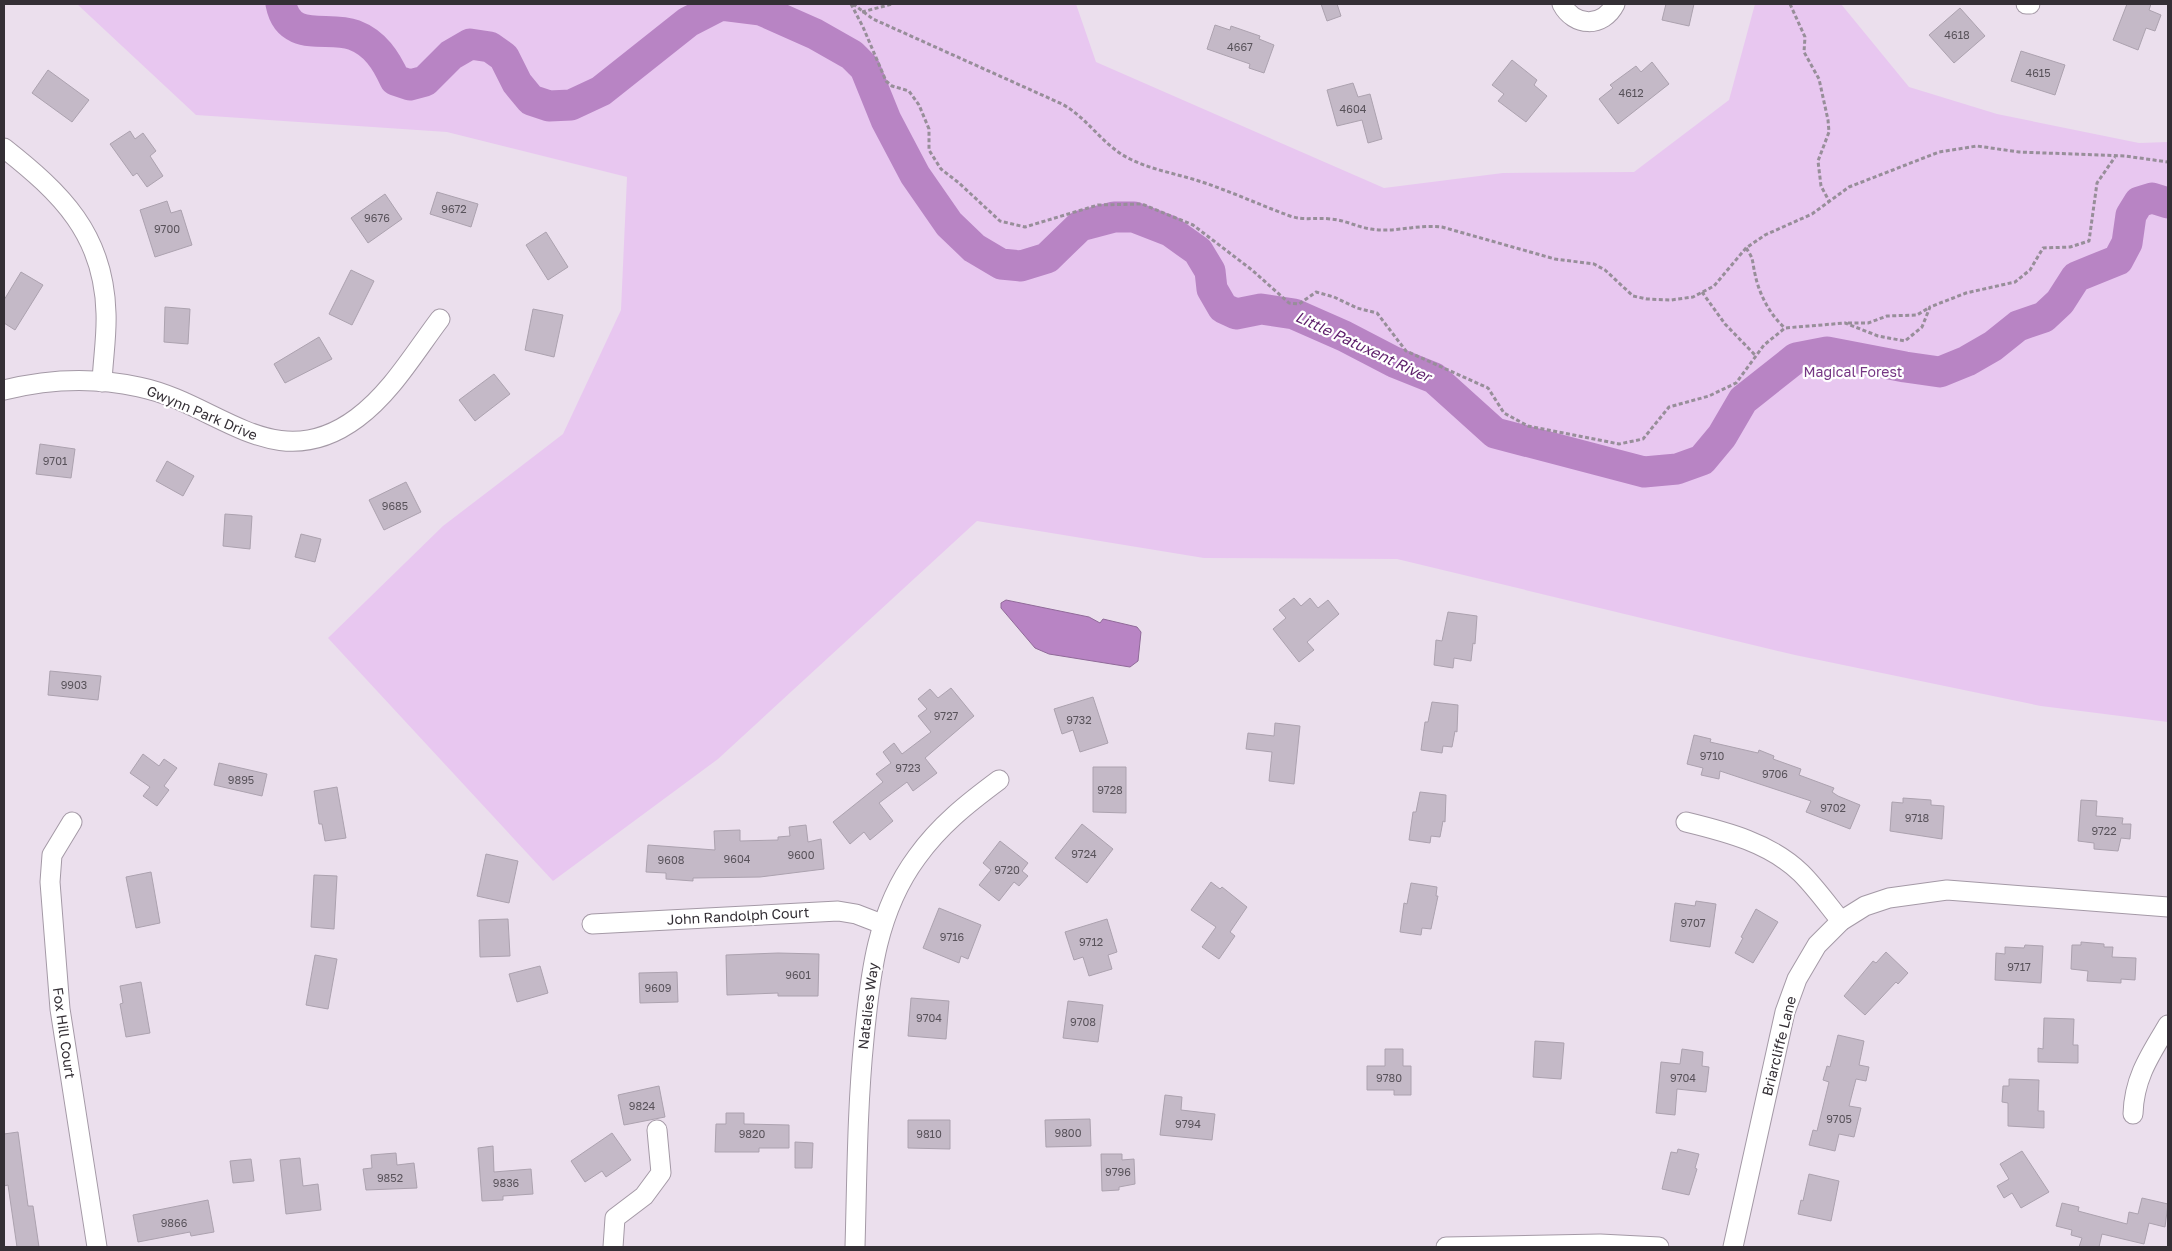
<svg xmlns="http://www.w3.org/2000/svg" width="2172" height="1251" font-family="'Golos Text',sans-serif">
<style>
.green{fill:#e8c7f0}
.water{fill:#b884c4;stroke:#906a99}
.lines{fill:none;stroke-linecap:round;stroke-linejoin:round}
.river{stroke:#b884c4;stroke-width:31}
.building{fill:#c4b9c7;stroke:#aca2af}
.minor-casing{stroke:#a499a6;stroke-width:21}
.path{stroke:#978e99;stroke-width:3;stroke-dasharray:4 2.5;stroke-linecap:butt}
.minor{stroke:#fff;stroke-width:19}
.labels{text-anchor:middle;stroke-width:4.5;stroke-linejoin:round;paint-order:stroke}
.number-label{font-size:11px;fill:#58525a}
.park-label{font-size:14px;fill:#753683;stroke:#fff}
.street-label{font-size:14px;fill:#342f35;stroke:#fff}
.water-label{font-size:15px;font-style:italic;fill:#5c1d6a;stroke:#fff}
</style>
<rect width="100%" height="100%" fill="#ebdfed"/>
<!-- green -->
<path class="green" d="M77 4H1076L1096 62 1384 188 1503 173 1634 172 1729 100 1755 4H1841L1909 87 1997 114 2139 143 2168 142V722L2041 706 1795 655 1397 559 1204 558 977 521 718 759 553 881 328 638 443 526 563 434 621 310 627 177 447 132 196 115Z"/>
<!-- water -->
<path class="water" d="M1006 600 1089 617 1100 623 1103 619 1137 627 1141 632 1138 661 1130 667 1049 654 1035 648 1001 608V603Z"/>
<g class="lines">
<!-- river -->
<path class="river" d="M281 4C289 44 328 25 354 35 375 43 386 60 395 80L410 85 425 81 451 55 470 44 490 47 504 57 517 83 531 100 549 106 571 105 601 91 688 22 721 5 761 10 815 34 852 55 865 68 886 120 915 175 949 224 974 248 1001 264 1021 266 1047 258 1080 226 1114 217H1134L1170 231 1198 251 1210 271 1212 289 1223 308 1236 314 1261 309 1294 314 1344 336 1394 362 1434 378 1495 433 1644 472 1677 469 1702 460 1722 436 1743 400 1796 358 1827 352 1905 367 1940 372 1967 361 1993 346 2018 326 2044 317 2060 302 2076 277 2118 260 2127 243 2131 215 2139 202 2152 198 2168 203"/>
</g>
<!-- building -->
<g class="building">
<path d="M1321 4H1337L1341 16 1327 21Z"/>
<path d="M1666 4H1694L1689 26 1662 20Z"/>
<path d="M2127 4H2151L2149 10 2161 15 2155 31 2146 28 2138 50 2113 40Z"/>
<path d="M1960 8 1985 36 1954 63 1929 35Z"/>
<path d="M1215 25 1230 30 1231 26 1260 36 1259 39 1274 45 1264 73 1249 68 1250 64 1207 49Z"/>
<path d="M2021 51 2065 65 2055 95 2011 81Z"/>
<path d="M1512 60 1537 80 1534 85 1547 96 1526 122 1498 101 1504 94 1492 85Z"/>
<path d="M1652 62 1669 84 1618 124 1599 99 1613 88 1610 85 1636 66 1641 72Z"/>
<path d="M48 70 89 100 72 122 32 93Z"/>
<path d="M1353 83 1358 97 1370 94 1382 139 1368 143 1362 120 1337 126 1327 90Z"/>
<path d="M130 131 135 139 143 133 156 151 150 156 163 176 147 187 137 173 133 176 110 144Z"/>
<path d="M437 192 478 204 471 227 430 214Z"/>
<path d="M385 194 402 219 368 243 351 218Z"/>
<path d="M167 201 171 213 181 210 192 245 155 257 140 210Z"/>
<path d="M546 232 568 267 548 280 526 245Z"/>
<path d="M351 270 374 281 352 325 329 314Z"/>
<path d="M21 272 43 285 15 330 4 323V300Z"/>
<path d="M165 307 190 309 188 344 164 342Z"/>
<path d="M533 309 563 315 554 357 525 350Z"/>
<path d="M319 337 332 359 285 383 274 364Z"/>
<path d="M494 374 510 394 475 421 459 400Z"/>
<path d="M40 444 75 449 71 478 36 474Z"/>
<path d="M167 461 194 476 183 496 156 481Z"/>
<path d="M406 482 421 512 384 530 369 500Z"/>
<path d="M225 514 252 516 250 549 223 546Z"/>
<path d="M301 534 321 539 315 562 295 557Z"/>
<path d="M1294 598 1301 606 1310 598 1318 608 1328 600 1339 614 1307 642 1314 650 1299 662 1273 629 1286 618 1279 610Z"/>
<path d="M1448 612 1477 616 1475 644 1473 643 1471 661 1454 658 1453 668 1434 665 1436 640 1442 641Z"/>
<path d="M50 671 101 676 98 700 48 695Z"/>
<path d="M951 688 974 716 925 758 937 773 913 791 907 782 879 803 893 821 870 840 864 832 850 844 833 822 883 782 876 774 891 763 883 752 894 743 902 754 931 732 918 716 927 709 918 699 930 689 938 698Z"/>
<path d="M1093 697 1108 743 1080 752 1073 730 1062 734 1054 709Z"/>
<path d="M1432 702 1458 705 1457 732 1455 731 1452 747 1443 746 1442 753 1421 750 1425 722H1428Z"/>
<path d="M1275 723 1300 726 1294 784 1269 781 1272 752 1246 749 1248 733 1274 736Z"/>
<path d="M1694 735 1711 739 1710 742 1758 753 1759 750 1774 756 1773 759 1801 769 1799 775 1834 788 1832 792 1838 796 1860 805 1850 829 1806 812 1811 801 1720 771 1719 779 1701 775 1703 768 1687 764Z"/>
<path d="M143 754 159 766 164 759 177 768 164 786 169 790 157 806 143 796 150 787 130 773Z"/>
<path d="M219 763 267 774 262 796 214 785Z"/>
<path d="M1093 767H1126V813L1093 812Z"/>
<path d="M337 787 346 838 325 841 322 824H319L314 791Z"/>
<path d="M1420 792 1446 795 1445 822 1443 821 1440 837 1431 836 1430 843 1409 840 1413 812H1416Z"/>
<path d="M1903 798 1931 800V805L1944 806 1942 839 1890 831 1892 802 1903 803Z"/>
<path d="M2081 800 2097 801 2096 816 2123 818 2122 824H2131L2130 839 2121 838 2118 851 2094 849V843L2078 841Z"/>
<path d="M1082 824 1113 849 1087 883 1055 858Z"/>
<path d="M806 825 808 842 821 839 824 869 760 877 693 878V881L666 879V873L646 872 648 845 715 850 714 831 740 830V841L778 840V837L790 836 789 827Z"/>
<path d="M1000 841 1028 863 1022 871 1028 876 1019 886 1014 882 999 901 979 885 991 870 983 863Z"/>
<path d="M486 854 518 861 509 903 477 896Z"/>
<path d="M151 872 160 923 136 928 126 877Z"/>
<path d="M314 875 337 876 334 929 311 927Z"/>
<path d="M1211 882 1220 889 1222 887 1247 907 1230 932 1235 936 1219 959 1202 947 1216 927 1191 910Z"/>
<path d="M1411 883 1437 887 1436 896H1438L1431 929 1422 928 1421 935 1400 932 1404 903 1407 904Z"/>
<path d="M1696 901 1716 904 1710 947 1670 941 1675 903 1695 906Z"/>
<path d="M939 908 981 925 968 959 961 956 959 963 923 948Z"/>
<path d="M1756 909 1778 922 1753 963 1735 953 1743 938 1741 937Z"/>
<path d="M508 919 510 956 480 957 479 920Z"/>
<path d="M1107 919 1117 952 1108 955 1112 969 1089 976 1083 957 1074 960 1065 932Z"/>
<path d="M2081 942 2104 944V947H2113L2112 957 2136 958 2135 980 2121 979V983L2087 981 2088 971 2071 969 2072 945H2081Z"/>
<path d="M2025 945 2043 946 2041 983 1995 980 1996 953 2005 954V947L2024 948Z"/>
<path d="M1886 952 1908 973 1898 984 1896 982 1865 1015 1844 996 1873 961 1876 963Z"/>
<path d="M778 953 819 954 818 996H778V993L727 995 726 955Z"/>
<path d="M315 955 337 959 328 1009 306 1005Z"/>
<path d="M540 966 548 993 517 1002 509 974Z"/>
<path d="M677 972 678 1002 640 1003 639 973Z"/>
<path d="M141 982 150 1033 126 1037 120 1004 123 1003 120 986Z"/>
<path d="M911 998 949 1001 946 1039 908 1036Z"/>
<path d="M1068 1001 1103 1005 1098 1042 1063 1038Z"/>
<path d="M2044 1018 2074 1019 2073 1045H2078V1063L2038 1062V1048L2043 1049Z"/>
<path d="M1838 1035 1864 1041 1859 1065 1869 1067 1866 1081 1856 1079 1849 1106 1861 1108 1854 1137 1839 1134 1835 1151 1809 1145 1813 1130 1817 1131 1829 1082 1823 1080 1827 1066 1830 1067Z"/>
<path d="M1535 1041 1564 1043 1561 1079 1533 1077Z"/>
<path d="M1385 1049H1403V1066H1411V1095H1394V1090H1367V1066H1385Z"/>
<path d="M1682 1049 1703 1052 1702 1066 1709 1067 1706 1092 1677 1089 1675 1115 1656 1113 1661 1062 1680 1064Z"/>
<path d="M2009 1079 2039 1080 2038 1111H2044V1128L2008 1126V1103L2002 1102 2003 1086H2009Z"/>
<path d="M659 1086 665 1117 624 1125 618 1095Z"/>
<path d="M1165 1095 1182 1097 1181 1110 1215 1114 1212 1140 1160 1135Z"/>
<path d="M726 1113H744V1124L789 1125V1148H759V1152H715L716 1124H726Z"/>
<path d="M1090 1119 1091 1146 1046 1147 1045 1120Z"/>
<path d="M908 1120H950V1149L908 1148Z"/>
<path d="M18 1132 28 1206H33L39 1247H17L8 1185 4 1186V1134Z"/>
<path d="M612 1133 631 1160 606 1177 602 1171 585 1182 571 1161Z"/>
<path d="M795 1142 813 1143 812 1168H795Z"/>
<path d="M493 1146 494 1172 531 1169 533 1194 503 1196V1200L482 1201 478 1148Z"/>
<path d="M1678 1149 1699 1154 1695 1168 1697 1169 1689 1195 1662 1189 1671 1152 1677 1153Z"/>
<path d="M2022 1151 2049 1192 2021 1208 2012 1193 2004 1198 1997 1186 2009 1179 2000 1164Z"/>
<path d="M396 1153 397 1165 414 1163 417 1188 366 1190 363 1169 372 1168 371 1155Z"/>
<path d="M1101 1154H1122V1160L1134 1159 1135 1184 1119 1187V1190L1102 1191Z"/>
<path d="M300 1158 303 1186 318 1184 321 1210 286 1214 280 1160Z"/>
<path d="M251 1159 254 1181 233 1183 230 1161Z"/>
<path d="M1809 1174 1839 1181 1831 1221 1798 1214 1801 1200 1803 1201Z"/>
<path d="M2142 1198 2168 1204 2165 1227 2149 1223 2144 1244 2102 1234 2099 1247H2079L2082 1238 2071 1235 2072 1230 2056 1226 2062 1203 2079 1207 2078 1211 2127 1224 2129 1212 2138 1214Z"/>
<path d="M208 1200 214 1232 191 1236 190 1232 138 1242 133 1215Z"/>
</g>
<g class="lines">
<!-- minor casing -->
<g class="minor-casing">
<g id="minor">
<path d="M1562 4C1574 27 1603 28 1615 4"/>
<path d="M2026 4H2030"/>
<path d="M4 148C61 193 104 234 106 313 107 335 103 359 102 382"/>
<path d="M4 390C48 379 94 377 139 387 218 403 275 479 357 418 391 393 415 352 440 319"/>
<path d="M72 822 52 855 50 882 60 1009 97 1247"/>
<path d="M1686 822C1727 832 1770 843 1801 873 1816 888 1828 905 1841 921"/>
<path d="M592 924 838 911 856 914 882 924"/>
<path d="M2133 1114C2134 1078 2150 1055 2168 1025"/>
<path d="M613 1247 615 1218 644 1196 661 1173 657 1130"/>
<path d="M855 1247C857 1178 857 1109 864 1039 870 975 877 911 917 857 940 825 968 803 999 780"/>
<path d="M1446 1247 1600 1244 1659 1247"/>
<path d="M1733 1247 1785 1012 1797 979 1817 945 1841 921 1865 906 1889 898 1947 890 2168 907"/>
</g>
</g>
<!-- path -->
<g class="path">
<path d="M851 4 863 27 886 81 892 86 909 91 919 105 929 129V150L941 169 959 183 1000 221 1025 227 1098 205 1142 204 1193 225 1252 270 1289 303 1299 304 1316 292 1334 297 1357 308 1377 313 1406 351 1488 388 1504 413 1528 426 1619 444 1643 439 1669 407 1709 396 1736 383 1764 345 1785 328 1845 323 1878 336 1905 341 1922 327 1930 307 1966 293 2015 282 2030 270 2043 248 2070 247 2089 241 2097 183 2115 157"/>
<path d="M853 4 873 19 1062 104C1088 118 1103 146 1130 159 1152 170 1178 174 1202 182 1232 192 1260 205 1290 216 1305 221 1316 217 1331 219 1345 220 1357 227 1371 229 1395 233 1418 224 1442 227L1555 259 1594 264 1605 270 1633 296 1647 299 1671 300 1693 297 1714 286 1746 248 1765 235 1812 214 1849 187 1939 152 1977 146 2019 152 2125 156 2168 162"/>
<path d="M1790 4 1805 37 1804 52 1819 79 1828 120 1829 132 1818 161 1821 186 1829 201"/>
<path d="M862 12 892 4"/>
<path d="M1746 248C1754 259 1752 261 1755 274 1759 294 1770 315 1785 328"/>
<path d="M1702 292 1725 324 1756 356"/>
<path d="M1848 323H1868L1887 316 1917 315 1930 307"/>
</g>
<!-- minor -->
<use href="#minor" class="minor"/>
</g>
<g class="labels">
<!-- number labels -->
<g class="number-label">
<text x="1957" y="39">4618</text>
<text x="1240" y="51">4667</text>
<text x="2038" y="77">4615</text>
<text x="1631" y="97">4612</text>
<text x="1353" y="113">4604</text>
<text x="454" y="213">9672</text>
<text x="377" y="222">9676</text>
<text x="167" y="233">9700</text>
<text x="55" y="465">9701</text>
<text x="395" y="510">9685</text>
<text x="74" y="689">9903</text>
<text x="946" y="720">9727</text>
<text x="1079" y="724">9732</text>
<text x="1712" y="760">9710</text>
<text x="908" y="772">9723</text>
<text x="1775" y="778">9706</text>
<text x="241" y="784">9895</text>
<text x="1110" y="794">9728</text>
<text x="1833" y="812">9702</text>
<text x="1917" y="822">9718</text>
<text x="2104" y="835">9722</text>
<text x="1084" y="858">9724</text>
<text x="801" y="859">9600</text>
<text x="737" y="863">9604</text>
<text x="671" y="864">9608</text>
<text x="1007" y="874">9720</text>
<text x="1693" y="927">9707</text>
<text x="952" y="941">9716</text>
<text x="1091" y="946">9712</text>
<text x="2019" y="971">9717</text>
<text x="798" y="979">9601</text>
<text x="658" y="992">9609</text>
<text x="929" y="1022">9704</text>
<text x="1083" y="1026">9708</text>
<text x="1389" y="1082">9780</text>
<text x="1683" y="1082">9704</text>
<text x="642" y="1110">9824</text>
<text x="1839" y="1123">9705</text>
<text x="1188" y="1128">9794</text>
<text x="1068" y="1137">9800</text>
<text x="752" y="1138">9820</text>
<text x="929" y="1138">9810</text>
<text x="1118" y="1176">9796</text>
<text x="390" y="1182">9852</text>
<text x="506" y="1187">9836</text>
<text x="174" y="1227">9866</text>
</g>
<!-- park labels -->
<g class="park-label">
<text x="1853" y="377">Magical Forest</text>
</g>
<!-- street labels -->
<g class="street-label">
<text transform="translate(202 413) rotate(23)" y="5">Gwynn Park Drive</text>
<text transform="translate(738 916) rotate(-3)" y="5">John Randolph Court</text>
<text transform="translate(868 1006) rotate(-83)" y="5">Natalies Way</text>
<text transform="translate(64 1033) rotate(82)" y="5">Fox Hill Court</text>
<text transform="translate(1779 1046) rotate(-76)" y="5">Briarcliffe Lane</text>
</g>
<!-- water labels -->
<g class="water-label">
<text transform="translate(1363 347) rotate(25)" y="5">Little Patuxent River</text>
</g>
</g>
<!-- border -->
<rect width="2172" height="1251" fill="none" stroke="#342f35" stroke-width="10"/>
</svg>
